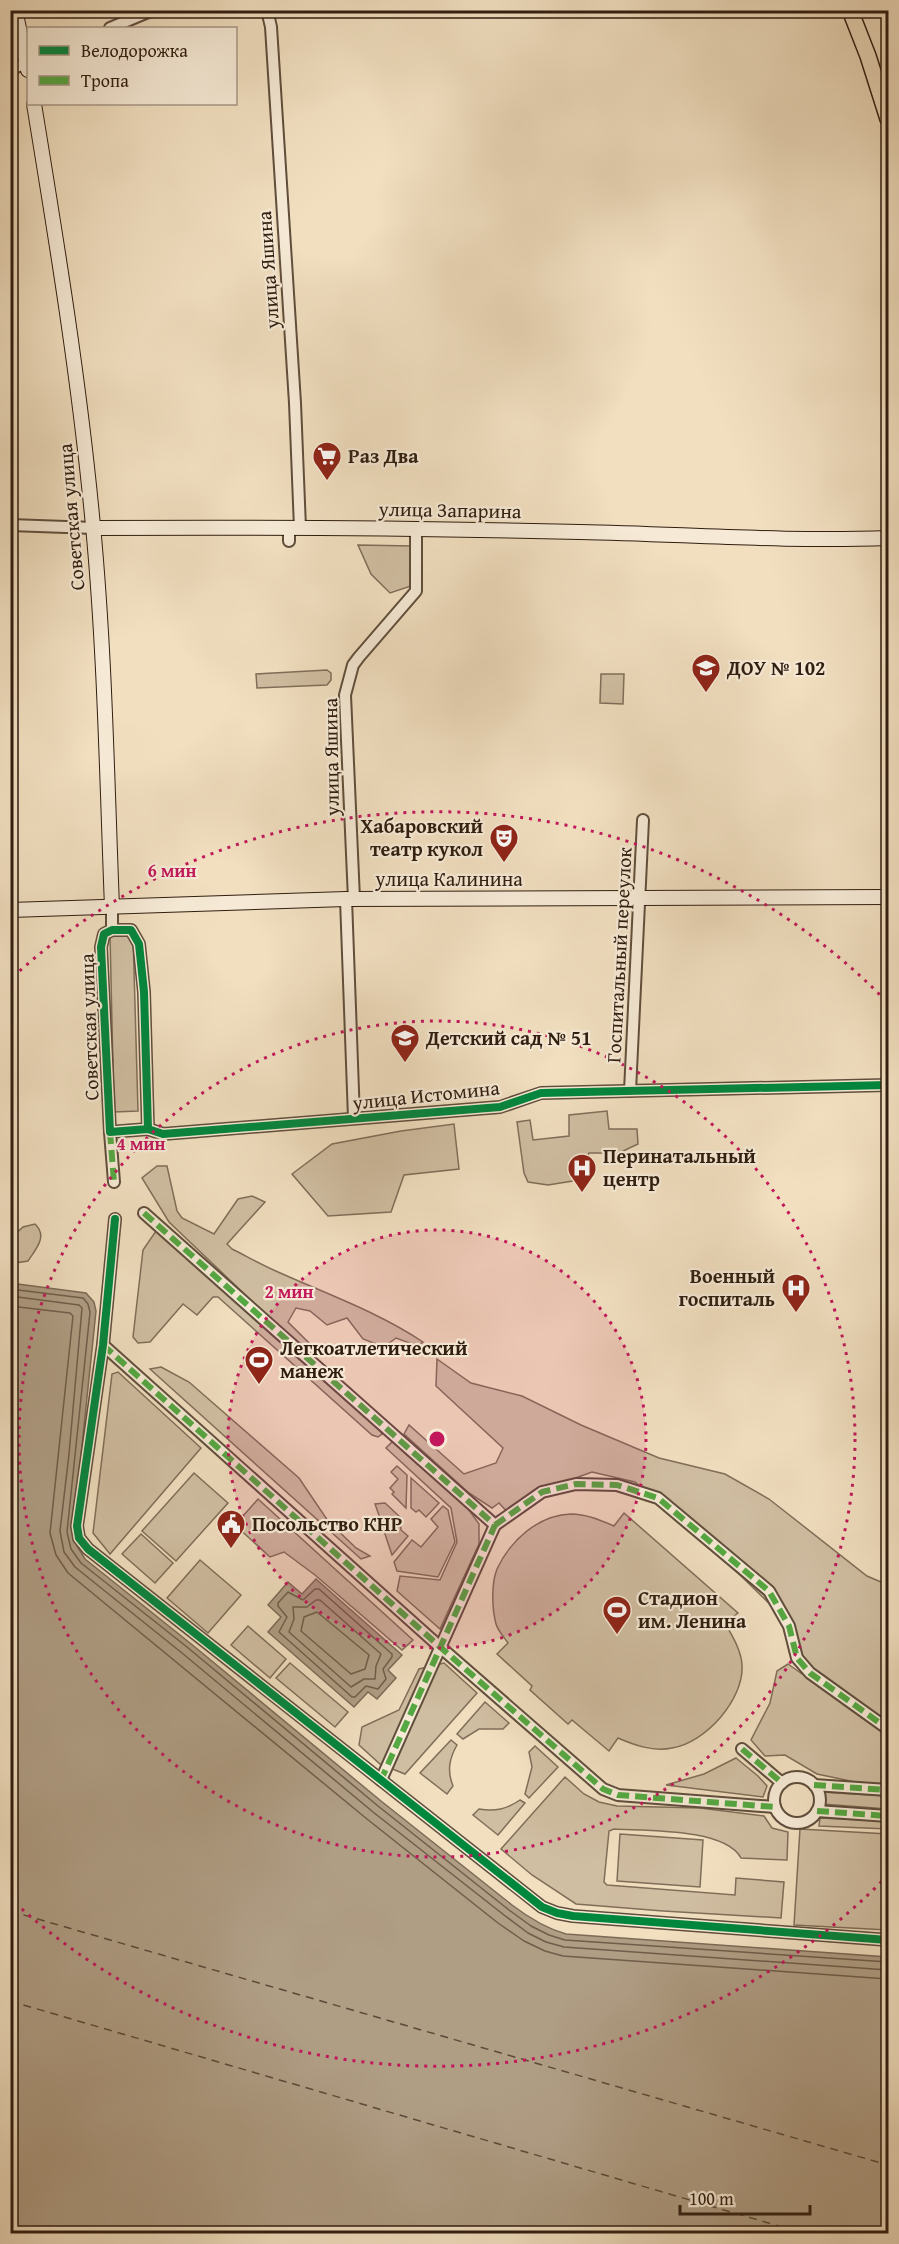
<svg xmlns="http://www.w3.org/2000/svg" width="899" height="2244" font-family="'Gentium Book Plus',serif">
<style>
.green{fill:#d0bea2;stroke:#806e59;stroke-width:1.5}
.water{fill:#af9d84;stroke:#7c6a56;stroke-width:1.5}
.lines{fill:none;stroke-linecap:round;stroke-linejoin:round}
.shore{stroke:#705d4a;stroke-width:1.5}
.ferry{stroke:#5c4a39;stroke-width:1.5;stroke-dasharray:8 6;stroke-linecap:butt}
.street-casing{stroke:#604e3c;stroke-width:14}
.secondary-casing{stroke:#301d10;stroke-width:16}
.primary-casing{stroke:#301d10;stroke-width:18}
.street{stroke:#f6ead6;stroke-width:10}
.secondary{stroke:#f6ead6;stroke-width:14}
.primary{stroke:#f1dfc0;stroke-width:15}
.quiet{stroke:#54a942;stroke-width:6;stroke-dasharray:12 6;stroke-linecap:butt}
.cycleway-casing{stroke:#f6ead6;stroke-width:11}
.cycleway{stroke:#00873e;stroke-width:8}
.ring{fill:none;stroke:#c2185b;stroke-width:3;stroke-dasharray:3 6}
.labels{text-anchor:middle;stroke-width:4.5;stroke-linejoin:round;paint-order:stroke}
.street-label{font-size:20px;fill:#301d10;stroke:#f6ead6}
.poi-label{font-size:20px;font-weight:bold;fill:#301d10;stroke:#f6ead6;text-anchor:start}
.centre{fill:#c2185b;stroke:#f6ead6;stroke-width:3}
.ring-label{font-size:18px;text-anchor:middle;font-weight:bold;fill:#c2185b;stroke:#f6ead6;stroke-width:4.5;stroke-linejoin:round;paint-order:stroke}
</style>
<rect width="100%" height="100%" fill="#f1dfc0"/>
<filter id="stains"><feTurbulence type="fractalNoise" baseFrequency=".00333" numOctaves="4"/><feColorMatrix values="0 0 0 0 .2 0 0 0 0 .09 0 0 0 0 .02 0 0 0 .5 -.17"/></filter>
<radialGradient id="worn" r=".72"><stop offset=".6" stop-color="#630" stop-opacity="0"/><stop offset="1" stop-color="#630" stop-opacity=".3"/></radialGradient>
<!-- green -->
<g class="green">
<path d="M358 545 413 546 414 585 390 593 371 574Z"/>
<path d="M327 670 331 673V680L327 685 257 688 256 674Z"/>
<path d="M601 674H624L623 704 600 703Z"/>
<path d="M133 934 138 1111 114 1112 110 935Z"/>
<path d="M607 1111 609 1129H637L638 1144 619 1153H589L579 1180 548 1185 528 1182 524 1173 517 1122 530 1120 533 1140 569 1136V1115Z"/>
<path d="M454 1124 459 1169 404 1175 391 1212 328 1216 292 1174 332 1144 401 1131Z"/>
<path d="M157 1166H167L177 1211 182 1218 214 1234 238 1199 252 1196 265 1202 227 1244 232 1249C248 1257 262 1265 278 1272 327 1294 378 1312 423 1342L418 1346 396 1338 384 1347 363 1339 347 1318 327 1325 310 1311 296 1308 288 1322 312 1346 302 1349 169 1222 142 1178Z"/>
<path d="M35 1224C48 1236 36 1249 28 1261L15 1263 11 1276V1238L23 1227Z"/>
<path d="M156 1231 171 1242 378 1427 382 1434 378 1437 372 1435 218 1297H213L197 1315 183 1304 150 1342 138 1343 133 1337 143 1250Z"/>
<path d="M437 1359 471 1383 522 1396 581 1425 659 1458 725 1474 769 1499 867 1576 888 1585V1724L823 1675 806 1666 785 1619 739 1574 635 1482 592 1472 559 1484 512 1517 499 1503 492 1508 469 1493 404 1434 409 1425 464 1474 496 1463 503 1448 436 1386Z"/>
<path d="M161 1367 189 1382 299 1478 328 1521 356 1548 370 1556 361 1559 150 1369Z"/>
<path d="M118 1372 201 1448 110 1554 93 1533 112 1374Z"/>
<path d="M393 1441 469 1510 479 1524V1544L440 1629 397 1591 400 1576 440 1580 457 1542 451 1508 386 1448Z"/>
<path d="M397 1466 407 1475 406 1508 392 1494 394 1492 390 1488 398 1479 391 1472Z"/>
<path d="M194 1473 228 1503 176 1561 142 1531Z"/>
<path d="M411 1478 439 1503 426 1517 419 1510 416 1512 411 1508Z"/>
<path d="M258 1499 413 1640 402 1650 315 1575 284 1552 270 1557 235 1525Z"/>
<path d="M385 1503 400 1517 380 1518 375 1504Z"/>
<path d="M443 1506 448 1510 455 1542 438 1577 397 1571 394 1562 412 1540 421 1547 438 1527 431 1519Z"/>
<path d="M624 1513 738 1613 725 1623C732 1636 741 1649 742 1665 744 1700 705 1743 672 1748 653 1752 634 1745 618 1738L609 1751 572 1720 568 1724 530 1690 532 1686 497 1654 508 1643C504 1637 498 1631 496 1624 492 1609 491 1584 497 1569 510 1541 538 1515 571 1514 586 1514 600 1520 614 1526Z"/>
<path d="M400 1520 401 1530 408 1536 392 1555 381 1522Z"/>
<path d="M141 1534 173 1563 155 1583 122 1554Z"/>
<path d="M200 1560 241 1595 208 1633 167 1598Z"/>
<path d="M248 1626 286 1659 270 1678 231 1645Z"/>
<path d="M290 1663 348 1712 335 1727 276 1678Z"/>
<path d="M444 1663 477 1693 405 1774 380 1764 359 1745 362 1727 399 1710 419 1669Z"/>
<path d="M788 1664 888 1735V1784L860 1783 817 1774 785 1755 765 1756 751 1740 770 1703 777 1671Z"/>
<path d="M485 1702 509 1723 503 1729H479L463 1739 457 1734Z"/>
<path d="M451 1740 457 1745C449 1759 447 1771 453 1786L447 1794 420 1773Z"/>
<path d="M535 1746 558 1767 529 1798 525 1794 532 1767 529 1752Z"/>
<path d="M736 1758 758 1776 767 1786 763 1797 666 1785 704 1774Z"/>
<path d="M565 1777 584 1794 599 1802 617 1806 700 1808 764 1816 772 1828 788 1832 787 1860 741 1858C725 1828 645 1831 614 1829L609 1831 604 1882 607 1885 735 1895 736 1878 784 1882 781 1918 663 1911 576 1904 532 1875 501 1849Z"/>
<path d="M823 1792 888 1796V1809L822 1804Z"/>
<path d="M520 1800 525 1803 498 1835 473 1815 479 1809C495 1812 507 1809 520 1800Z"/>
<path d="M820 1818 888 1821V1829L819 1826Z"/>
<path d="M800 1829 888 1834V1930L794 1925Z"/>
<path d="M620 1834 703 1840 700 1887 617 1881Z"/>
</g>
<!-- water -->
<g class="water">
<path d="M10 1283 86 1293 94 1302 96 1311 73 1532 77 1546 85 1559 190 1643 381 1801 512 1905C529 1918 545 1928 566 1934L888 1957V2233L11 2234Z"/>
<path d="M316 1579 402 1655 388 1670 396 1678 377 1699 368 1692 354 1707 268 1632 281 1617 268 1605 288 1582 302 1594Z"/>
</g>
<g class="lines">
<!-- shore -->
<g class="shore">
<path d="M10 1289 83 1298 88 1304 90 1312 67 1532 71 1549 81 1563 187 1647 378 1806 509 1910 531 1926 549 1935 565 1940 888 1962"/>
<path d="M10 1296 79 1305 82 1308 69 1454 60 1531 64 1552 75 1567 182 1653 373 1812 504 1915 528 1933 546 1942 564 1947 888 1970"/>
<path d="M10 1306 70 1313 73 1316 50 1533 56 1555 68 1573 367 1819 498 1923 524 1941 545 1951 563 1956 888 1979"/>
<path d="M315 1589H319L392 1654V1657L383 1669 386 1679 378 1689 366 1686 355 1697H352L279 1632 287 1617 278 1606V1603L288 1592 303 1600Z"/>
<path d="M316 1600H320L381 1654 376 1666 375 1679H364L351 1687 289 1632 294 1619 293 1607H307Z"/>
<path d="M317 1612 369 1655 365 1669 351 1674 301 1631 304 1617Z"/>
</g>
<!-- ferry -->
<g class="ferry">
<path d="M10 1911 888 2165"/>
<path d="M10 2001 806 2234"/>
</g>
<!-- street casing -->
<g class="street-casing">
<g id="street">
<path d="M267 10 271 27 295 403 300 528"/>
<path d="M110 28 153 10"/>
<path d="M10 69 28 63"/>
<path d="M10 525 94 528"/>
<path d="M289 527V541"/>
<path d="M346 899 354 1118"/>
<path d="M354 899 345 695 353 665 359 657 416 591V529"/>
<path d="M112 930V907"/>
<path d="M630 1091 643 820"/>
<path d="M110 1132 148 1129 163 1134 500 1107 541 1093 888 1085"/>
<path d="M114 1182 110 1132 101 947 104 934 112 930H131L139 944 144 992 148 1129"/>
<path d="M144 1213 495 1525 381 1780"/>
<path d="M115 1219 103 1345 77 1526 79 1538 88 1549 542 1907 557 1913 573 1916 888 1940"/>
<path d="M103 1345 439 1646 603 1789 618 1795 775 1807"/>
<path d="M495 1525 542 1492 576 1484 617 1485 658 1498 769 1591 789 1626 797 1658 810 1673 888 1729"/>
<path d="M742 1749 782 1783"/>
<circle cx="797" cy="1800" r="23"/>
<path d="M814 1785 888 1790"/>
<path d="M817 1811 888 1816"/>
</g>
</g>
<!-- secondary casing -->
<g class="secondary-casing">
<g id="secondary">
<path d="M15 10 28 70"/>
<path d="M34 104C57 244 80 385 93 526 105 653 107 781 112 907"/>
<path d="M94 528C256 527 418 528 580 532 683 534 785 542 888 538"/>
<path d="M10 910 346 899 888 897"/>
</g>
</g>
<!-- primary casing -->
<g class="primary-casing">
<path id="primary" d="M850 10 868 56 888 119"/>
</g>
<!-- street -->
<use href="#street" class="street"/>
<!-- secondary -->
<use href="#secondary" class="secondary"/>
<!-- primary -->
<use href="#primary" class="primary"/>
<!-- quiet -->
<g class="quiet">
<path d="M110 1132 114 1182"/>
<path d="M144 1213 495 1525 381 1780"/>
<path d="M103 1345 439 1646 603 1789 618 1795 775 1807"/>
<path d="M495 1525 542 1492 576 1484 617 1485 658 1498 769 1591 789 1626 797 1658 810 1673 888 1729"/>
<path d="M742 1749 782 1783"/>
<path d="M814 1785 888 1790"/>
<path d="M817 1811 888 1816"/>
</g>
<!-- cycleway casing -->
<g class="cycleway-casing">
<g id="cycleway">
<path d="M148 1129 144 992 139 944 131 930H112L104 934 101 947 110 1132 148 1129 163 1134 500 1107 541 1093 888 1085"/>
<path d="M115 1219 103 1345 77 1526 79 1538 88 1549 542 1907 557 1913 573 1916 888 1940"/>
</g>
</g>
<!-- cycleway -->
<use href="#cycleway" class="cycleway"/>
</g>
<!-- distance rings -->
<circle cx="437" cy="1439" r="209" fill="#c2185b" fill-opacity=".12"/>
<g class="ring">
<circle cx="437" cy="1439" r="209"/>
<circle cx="437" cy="1439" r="418"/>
<path d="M888 1875A627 627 0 0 1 13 1901M13 977A627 627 0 0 1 888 1003"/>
</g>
<!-- icons -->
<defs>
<g id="supermarket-pin" transform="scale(1.5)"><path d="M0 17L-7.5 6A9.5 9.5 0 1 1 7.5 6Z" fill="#8f2418" stroke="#f6ead6"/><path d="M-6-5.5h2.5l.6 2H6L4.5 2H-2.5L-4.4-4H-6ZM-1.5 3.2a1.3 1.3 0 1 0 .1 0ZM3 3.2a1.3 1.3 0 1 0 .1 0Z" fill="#fff"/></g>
<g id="school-pin" transform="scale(1.5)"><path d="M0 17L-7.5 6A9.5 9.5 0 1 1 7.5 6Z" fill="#8f2418" stroke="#f6ead6"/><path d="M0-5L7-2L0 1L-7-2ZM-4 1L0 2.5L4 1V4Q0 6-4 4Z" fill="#fff"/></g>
<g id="theatre-pin" transform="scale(1.5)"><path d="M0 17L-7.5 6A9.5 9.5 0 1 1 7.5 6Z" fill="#8f2418" stroke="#f6ead6"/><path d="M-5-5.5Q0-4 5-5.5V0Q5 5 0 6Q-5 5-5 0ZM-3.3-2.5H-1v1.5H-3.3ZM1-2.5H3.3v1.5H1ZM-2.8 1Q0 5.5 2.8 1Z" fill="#fff"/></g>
<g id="hospital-pin" transform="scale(1.5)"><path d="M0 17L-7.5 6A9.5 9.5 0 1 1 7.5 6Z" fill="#8f2418" stroke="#f6ead6"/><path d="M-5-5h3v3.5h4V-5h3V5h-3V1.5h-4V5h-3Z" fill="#fff"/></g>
<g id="stadium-pin" transform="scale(1.5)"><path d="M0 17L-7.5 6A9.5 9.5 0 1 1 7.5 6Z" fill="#8f2418" stroke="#f6ead6"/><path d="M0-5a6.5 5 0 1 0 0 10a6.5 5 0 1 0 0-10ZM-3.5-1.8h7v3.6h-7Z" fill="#fff"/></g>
<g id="civic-pin" transform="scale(1.5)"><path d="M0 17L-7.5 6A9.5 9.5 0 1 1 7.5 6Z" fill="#8f2418" stroke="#f6ead6"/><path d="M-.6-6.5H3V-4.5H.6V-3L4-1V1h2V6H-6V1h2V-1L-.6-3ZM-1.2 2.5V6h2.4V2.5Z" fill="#fff"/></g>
</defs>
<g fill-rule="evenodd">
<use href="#supermarket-pin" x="327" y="456"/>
<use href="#school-pin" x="706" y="668"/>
<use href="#theatre-pin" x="504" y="838"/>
<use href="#school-pin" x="405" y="1038"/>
<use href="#hospital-pin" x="582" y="1168"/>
<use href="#hospital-pin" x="796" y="1288"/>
<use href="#stadium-pin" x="259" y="1360"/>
<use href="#civic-pin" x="231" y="1524"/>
<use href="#stadium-pin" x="617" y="1610"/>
</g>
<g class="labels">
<!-- street labels -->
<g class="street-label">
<text transform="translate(268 270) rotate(-94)" y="7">улица Яшина</text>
<text transform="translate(450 510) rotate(1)" y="7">улица Запарина</text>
<text transform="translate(71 517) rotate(-95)" y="7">Советская улица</text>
<text transform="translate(331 757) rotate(-91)" y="7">улица Яшина</text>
<text x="449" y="886">улица Калинина</text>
<text transform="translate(619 955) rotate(-87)" y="7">Госпитальный переулок</text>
<text transform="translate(89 1027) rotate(-92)" y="7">Советская улица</text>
<text transform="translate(426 1095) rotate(-6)" y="7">улица Истомина</text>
</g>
<!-- poi labels -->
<g class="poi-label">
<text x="348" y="463">Раз Два</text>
<text x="727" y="675">ДОУ № 102</text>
<text x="483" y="833" text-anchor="end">Хабаровский<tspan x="483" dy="23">театр кукол</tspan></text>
<text x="426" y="1045">Детский сад № 51</text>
<text x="603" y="1163">Перинатальный<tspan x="603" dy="23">центр</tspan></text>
<text x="775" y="1283" text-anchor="end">Военный<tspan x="775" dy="23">госпиталь</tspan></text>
<text x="280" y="1355">Легкоатлетический<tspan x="280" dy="23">манеж</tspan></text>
<text x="252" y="1531">Посольство КНР</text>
<text x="638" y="1605">Стадион<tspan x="638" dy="23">им. Ленина</tspan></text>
</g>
</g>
<circle cx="437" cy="1439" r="9" class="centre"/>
<g class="ring-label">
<text x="172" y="877">6 мин</text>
<text x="141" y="1150">4 мин</text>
<text x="289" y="1298">2 мин</text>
</g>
<!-- margin -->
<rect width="899" height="2244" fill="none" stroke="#f1dfc0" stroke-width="36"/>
<rect x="12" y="12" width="875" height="2220" fill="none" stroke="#301d10" stroke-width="3"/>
<rect x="18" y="18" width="863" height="2208" fill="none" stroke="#301d10" stroke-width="1.5"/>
<!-- legend -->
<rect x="27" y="27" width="210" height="78" fill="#f6ead6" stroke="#a79887" stroke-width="1.5"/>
<rect x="39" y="46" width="30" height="9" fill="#00873e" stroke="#a79887" stroke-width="1.5"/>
<text x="81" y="57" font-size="18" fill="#301d10">Велодорожка</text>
<rect x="39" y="76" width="30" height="9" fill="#54a942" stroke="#a79887" stroke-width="1.5"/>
<text x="81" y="87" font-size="18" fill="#301d10">Тропа</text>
<!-- scale -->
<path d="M680 2205v9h130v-9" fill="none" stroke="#301d10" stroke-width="3"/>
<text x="689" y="2205" font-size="18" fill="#301d10" stroke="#f6ead6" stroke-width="4.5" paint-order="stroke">100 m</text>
<rect width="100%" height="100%" filter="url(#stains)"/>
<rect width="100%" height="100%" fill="url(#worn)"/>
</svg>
